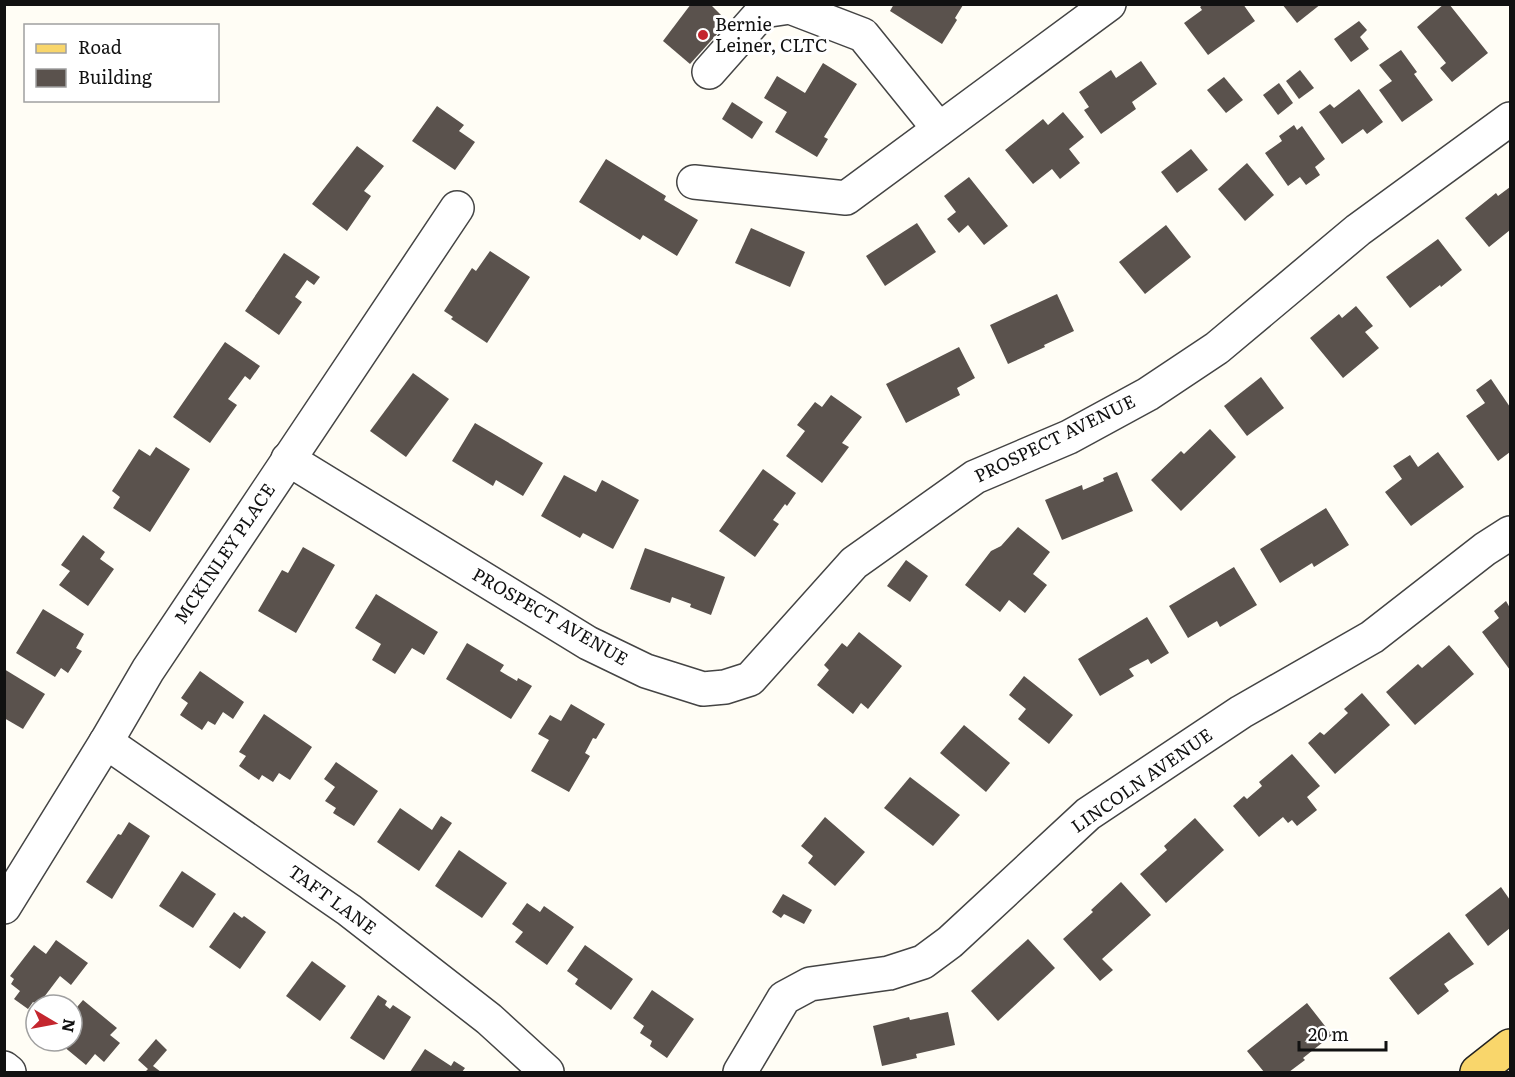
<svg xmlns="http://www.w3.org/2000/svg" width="1515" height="1077" font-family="Literata,serif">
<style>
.building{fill:#5a524d}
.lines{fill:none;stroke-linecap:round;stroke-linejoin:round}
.minor-casing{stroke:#444;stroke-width:36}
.major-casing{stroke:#222;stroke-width:36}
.minor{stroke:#fff;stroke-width:33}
.major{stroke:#f9d66b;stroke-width:33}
.poi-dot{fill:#c4262e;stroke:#fff;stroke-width:2}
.labels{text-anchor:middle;stroke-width:6;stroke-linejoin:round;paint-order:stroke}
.poi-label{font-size:18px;fill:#111;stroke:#fff;text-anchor:start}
.street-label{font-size:18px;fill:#111;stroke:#fff}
</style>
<rect width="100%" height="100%" fill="#fffdf5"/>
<!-- building -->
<g class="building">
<path d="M691 4H710L728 22 690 64 663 41Z"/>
<path d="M894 4H962L963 5 955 18 957 20 942 44 890 11Z"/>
<path d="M1204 4H1243L1255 21 1208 55 1184 23 1202 10 1200 7Z"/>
<path d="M1282 4H1321L1297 23Z"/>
<path d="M1444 4H1449L1488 53 1452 82 1440 68 1446 63 1417 27Z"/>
<path d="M1359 21 1367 30 1360 37 1369 49 1351 62 1334 39Z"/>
<path d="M1401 50 1417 72 1414 74 1433 100 1402 122 1379 90 1392 81 1379 65Z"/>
<path d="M1141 61 1157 84 1132 102 1136 109 1101 134 1084 110 1089 107 1079 92 1111 70 1116 78Z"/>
<path d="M823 63 857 84 824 137 828 139 817 157 775 132 787 112 764 98 777 76 805 93Z"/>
<path d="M1300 70 1314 88 1299 99 1286 81Z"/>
<path d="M1224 77 1243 100 1226 113 1207 90Z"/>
<path d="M1279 83 1293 103 1278 115 1263 95Z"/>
<path d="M1359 89 1383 122 1367 134 1363 129 1342 144 1319 112 1330 104 1334 108Z"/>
<path d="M732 102 763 122 752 139 722 119Z"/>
<path d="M437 106 464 125 459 131 475 142 455 170 412 141Z"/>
<path d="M1063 112 1084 137 1069 149 1080 163 1060 179 1052 169 1033 184 1005 150 1043 119 1048 125Z"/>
<path d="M1294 125 1297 130 1302 126 1325 159 1315 167 1320 175 1306 185 1300 177 1288 186 1265 153 1282 141 1279 136Z"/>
<path d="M357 146 384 166 364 191 371 196 347 231 312 204Z"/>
<path d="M1191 149 1208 170 1177 193 1161 172Z"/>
<path d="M606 159 666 196 664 200 698 220 677 256 643 235 640 240 579 202Z"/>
<path d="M1247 163 1274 195 1245 221 1218 189Z"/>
<path d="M969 177 1008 226 984 245 968 225 959 233 947 219 956 212 944 196Z"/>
<path d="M1510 187V230L1489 247 1465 218 1496 193 1498 196Z"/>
<path d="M917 223 936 252 885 286 866 256Z"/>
<path d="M1166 225 1191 257 1145 294 1119 262Z"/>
<path d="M751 228 805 252 790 287 735 263Z"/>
<path d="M1438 239 1462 270 1441 287 1440 285 1410 308 1386 277Z"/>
<path d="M490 251 530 277 487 343 451 319 453 317 444 311 472 268 476 271Z"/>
<path d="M284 253 320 277 314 285 307 280 295 297 302 302 279 335 245 311Z"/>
<path d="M1057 294 1074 331 1044 345 1045 347 1008 364 990 325Z"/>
<path d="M1356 306 1373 326 1365 332 1379 348 1343 378 1310 338 1339 314 1342 318Z"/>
<path d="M225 342 260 366 250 380 245 376 228 399 237 405 210 443 173 417Z"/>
<path d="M959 347 975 378 957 388 960 395 906 423 886 384Z"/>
<path d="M413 373 449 399 406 457 370 431Z"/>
<path d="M1261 377 1284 408 1247 436 1224 406Z"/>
<path d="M1491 379 1510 407V452L1498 461 1466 416 1485 403 1476 390Z"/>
<path d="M831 395 862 417 842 443 849 447 822 483 786 456 805 431 797 425 815 402 822 407Z"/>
<path d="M475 423 543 463 523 496 496 480 493 486 452 461Z"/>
<path d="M1210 429 1236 457 1181 511 1151 480 1181 451 1184 454Z"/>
<path d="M156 447 190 469 150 532 113 508 120 497 112 491 139 449 150 456Z"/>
<path d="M1438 452 1464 487 1411 526 1385 492 1402 479 1393 466 1410 455 1418 467Z"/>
<path d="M763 469 796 493 787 506 785 504 773 520 779 524 755 557 719 531Z"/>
<path d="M1117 472 1133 511 1062 540 1045 500 1082 485 1083 490 1104 481 1103 478Z"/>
<path d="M564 475 596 492 602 480 639 500 613 549 583 533 580 538 541 516Z"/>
<path d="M1326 508 1349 545 1314 567 1312 563 1280 583 1260 549Z"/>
<path d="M1018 527 1050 552 1033 574 1047 585 1025 613 1009 600 1000 612 965 585 991 551 1001 546Z"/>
<path d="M83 535 105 552 100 559 114 569 88 606 59 585 70 571 61 565Z"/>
<path d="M303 547 335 565 296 633 258 611 282 570 288 573Z"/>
<path d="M645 548 725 577 711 615 690 607 691 604 672 597 670 603 630 589Z"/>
<path d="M906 560 928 576 910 602 887 586Z"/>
<path d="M1234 567 1257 605 1220 627 1217 621 1188 638 1169 606Z"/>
<path d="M376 594 438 632 424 655 412 648 395 674 372 660 381 644 355 628Z"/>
<path d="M1506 601 1510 608V670L1482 632 1499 618 1494 611Z"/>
<path d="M43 609 84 634 76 648 82 651 68 673 61 668 55 677 16 653Z"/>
<path d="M1147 617 1169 653 1151 664 1148 659 1129 669 1134 676 1100 696 1078 659Z"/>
<path d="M859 632 902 666 868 709 861 703 853 714 817 685 829 670 824 665 842 643 847 647Z"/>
<path d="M467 643 504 665 500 671 517 681 518 678 532 686 511 719 446 679Z"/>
<path d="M1449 645 1474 674 1415 725 1386 692 1418 664 1422 668Z"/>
<path d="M4 669 45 694 23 729 4 718Z"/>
<path d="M200 671 244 702 233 719 223 712 215 725 208 721 202 730 180 715 188 703 181 698Z"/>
<path d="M1024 676 1073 715 1049 744 1018 719 1026 709 1009 695Z"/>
<path d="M1362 693 1390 725 1335 774 1308 743 1320 732 1324 735 1348 713 1344 709Z"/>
<path d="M571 704 605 724 596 739 593 738 585 753 590 756 569 792 531 771 549 740 538 734 550 715 561 721Z"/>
<path d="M264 714 312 747 290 780 279 773 273 782 262 775 259 780 239 766 246 756 239 752Z"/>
<path d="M964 725 1010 763 986 792 940 753Z"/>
<path d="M1292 754 1320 786 1307 797 1317 810 1297 826 1292 820 1288 823 1283 817 1259 837 1233 806 1244 796 1247 799 1262 786 1259 782Z"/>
<path d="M336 762 378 791 354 826 333 813 336 808 325 801 335 787 324 779Z"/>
<path d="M910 777 960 815 933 846 884 808Z"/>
<path d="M400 808 432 830 441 816 452 823 419 871 377 842Z"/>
<path d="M825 817 865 852 835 886 808 863 813 856 801 846Z"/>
<path d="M1195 818 1224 850 1166 903 1140 874 1167 850 1164 846Z"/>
<path d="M129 822 150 836 112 899 86 882 118 834 121 835Z"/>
<path d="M459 850 507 883 482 918 435 886Z"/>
<path d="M182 871 216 894 193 928 159 906Z"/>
<path d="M1121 882 1151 915 1102 959 1113 970 1100 981 1063 939 1093 912 1091 910Z"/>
<path d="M1501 887 1510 900V928L1488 946 1465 915Z"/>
<path d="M783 894 812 910 804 924 784 914 781 918 772 912Z"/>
<path d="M527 903 540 912 544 906 574 927 547 965 515 942 523 932 512 924Z"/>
<path d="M234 912 242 918 244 916 266 932 240 969 209 947Z"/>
<path d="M1449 932 1474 964 1444 984 1449 991 1418 1015 1389 978Z"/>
<path d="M1028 939 1055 968 998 1021 971 991Z"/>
<path d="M56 940 88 963 71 985 60 976 38 1005 33 1002 28 1009 14 999 20 991 11 984 14 979 10 976 34 945 46 954Z"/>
<path d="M585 945 633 979 611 1010 575 984 578 979 567 971Z"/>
<path d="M312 961 346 986 320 1021 286 996Z"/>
<path d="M652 990 694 1019 667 1058 650 1046 652 1041 640 1033 644 1026 633 1018Z"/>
<path d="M378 995 387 1001 385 1005 390 1009 393 1005 411 1017 384 1060 350 1038Z"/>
<path d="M83 1000 117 1028 110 1035 120 1043 104 1062 95 1054 86 1065 63 1046 67 1041H72V1013Z"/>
<path d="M1307 1003 1332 1035 1303 1058 1305 1060 1289 1072H1264L1247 1051Z"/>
<path d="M948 1012 955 1045 916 1054 917 1058 882 1066 873 1026 909 1017 910 1020Z"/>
<path d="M156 1039 167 1050 153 1066 161 1072H145L148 1069 138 1060Z"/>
<path d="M425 1049 451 1066 454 1061 465 1068 462 1072H410Z"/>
</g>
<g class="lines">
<!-- minor casing -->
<g class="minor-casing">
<g id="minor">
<path d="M709 72 763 11 790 7 863 35 939 129"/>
<path d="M694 182 846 198 1109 4"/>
<path d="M288 459 588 643 646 671 703 689 725 687 750 679 854 563 975 477 1069 437 1148 394 1217 348 1358 230 1510 119"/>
<path d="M106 742 349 910 489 1019 547 1072"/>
<path d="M4 907 106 742 148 670 457 208"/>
<path d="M4 1068 9 1072"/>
<path d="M740 1072 784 998 810 984 889 973 923 962 950 942 1088 814 1241 712 1372 637 1485 549 1510 533"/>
</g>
</g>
<!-- major casing -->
<g class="major-casing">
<path id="major" d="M1477 1072 1510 1046"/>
</g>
<!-- minor -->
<use href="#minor" class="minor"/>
<!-- major -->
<use href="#major" class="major"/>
</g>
<!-- markers -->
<circle class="poi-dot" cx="703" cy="35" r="6"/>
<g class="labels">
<!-- poi labels -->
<g class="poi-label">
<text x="715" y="31">Bernie<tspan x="715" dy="21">Leiner, CLTC</tspan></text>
</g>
<!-- street labels -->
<g class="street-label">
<text transform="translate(1055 439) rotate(-26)" y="6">PROSPECT AVENUE</text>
<text transform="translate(225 554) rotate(-56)" y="6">MCKINLEY PLACE</text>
<text transform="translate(550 617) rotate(30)" y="6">PROSPECT AVENUE</text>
<text transform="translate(1142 781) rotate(-35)" y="6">LINCOLN AVENUE</text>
<text transform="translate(332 900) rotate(36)" y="6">TAFT LANE</text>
</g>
</g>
<!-- border -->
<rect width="1515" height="1077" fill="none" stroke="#111111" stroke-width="12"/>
<!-- legend -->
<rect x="24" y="24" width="195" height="78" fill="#ffffff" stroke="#a0a0a0" stroke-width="1.5"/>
<rect x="36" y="44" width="30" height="9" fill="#f9d66b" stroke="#a0a0a0" stroke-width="1.5"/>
<text x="78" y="54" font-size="18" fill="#111111">Road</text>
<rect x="36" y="69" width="30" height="18" fill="#5a524d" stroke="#a0a0a0" stroke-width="1.5"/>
<text x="78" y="84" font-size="18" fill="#111111">Building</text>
<!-- north arrow -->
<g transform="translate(54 1023) rotate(100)"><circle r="28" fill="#ffffff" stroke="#a0a0a0" stroke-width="1.5"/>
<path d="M0-4.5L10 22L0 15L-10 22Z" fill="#c4262e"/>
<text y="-9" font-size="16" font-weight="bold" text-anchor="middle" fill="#111111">N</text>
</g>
<!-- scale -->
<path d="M1299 1041v9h87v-9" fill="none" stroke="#111111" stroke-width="3"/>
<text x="1308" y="1041" font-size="18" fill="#111111" stroke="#ffffff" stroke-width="4.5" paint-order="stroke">20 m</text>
</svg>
